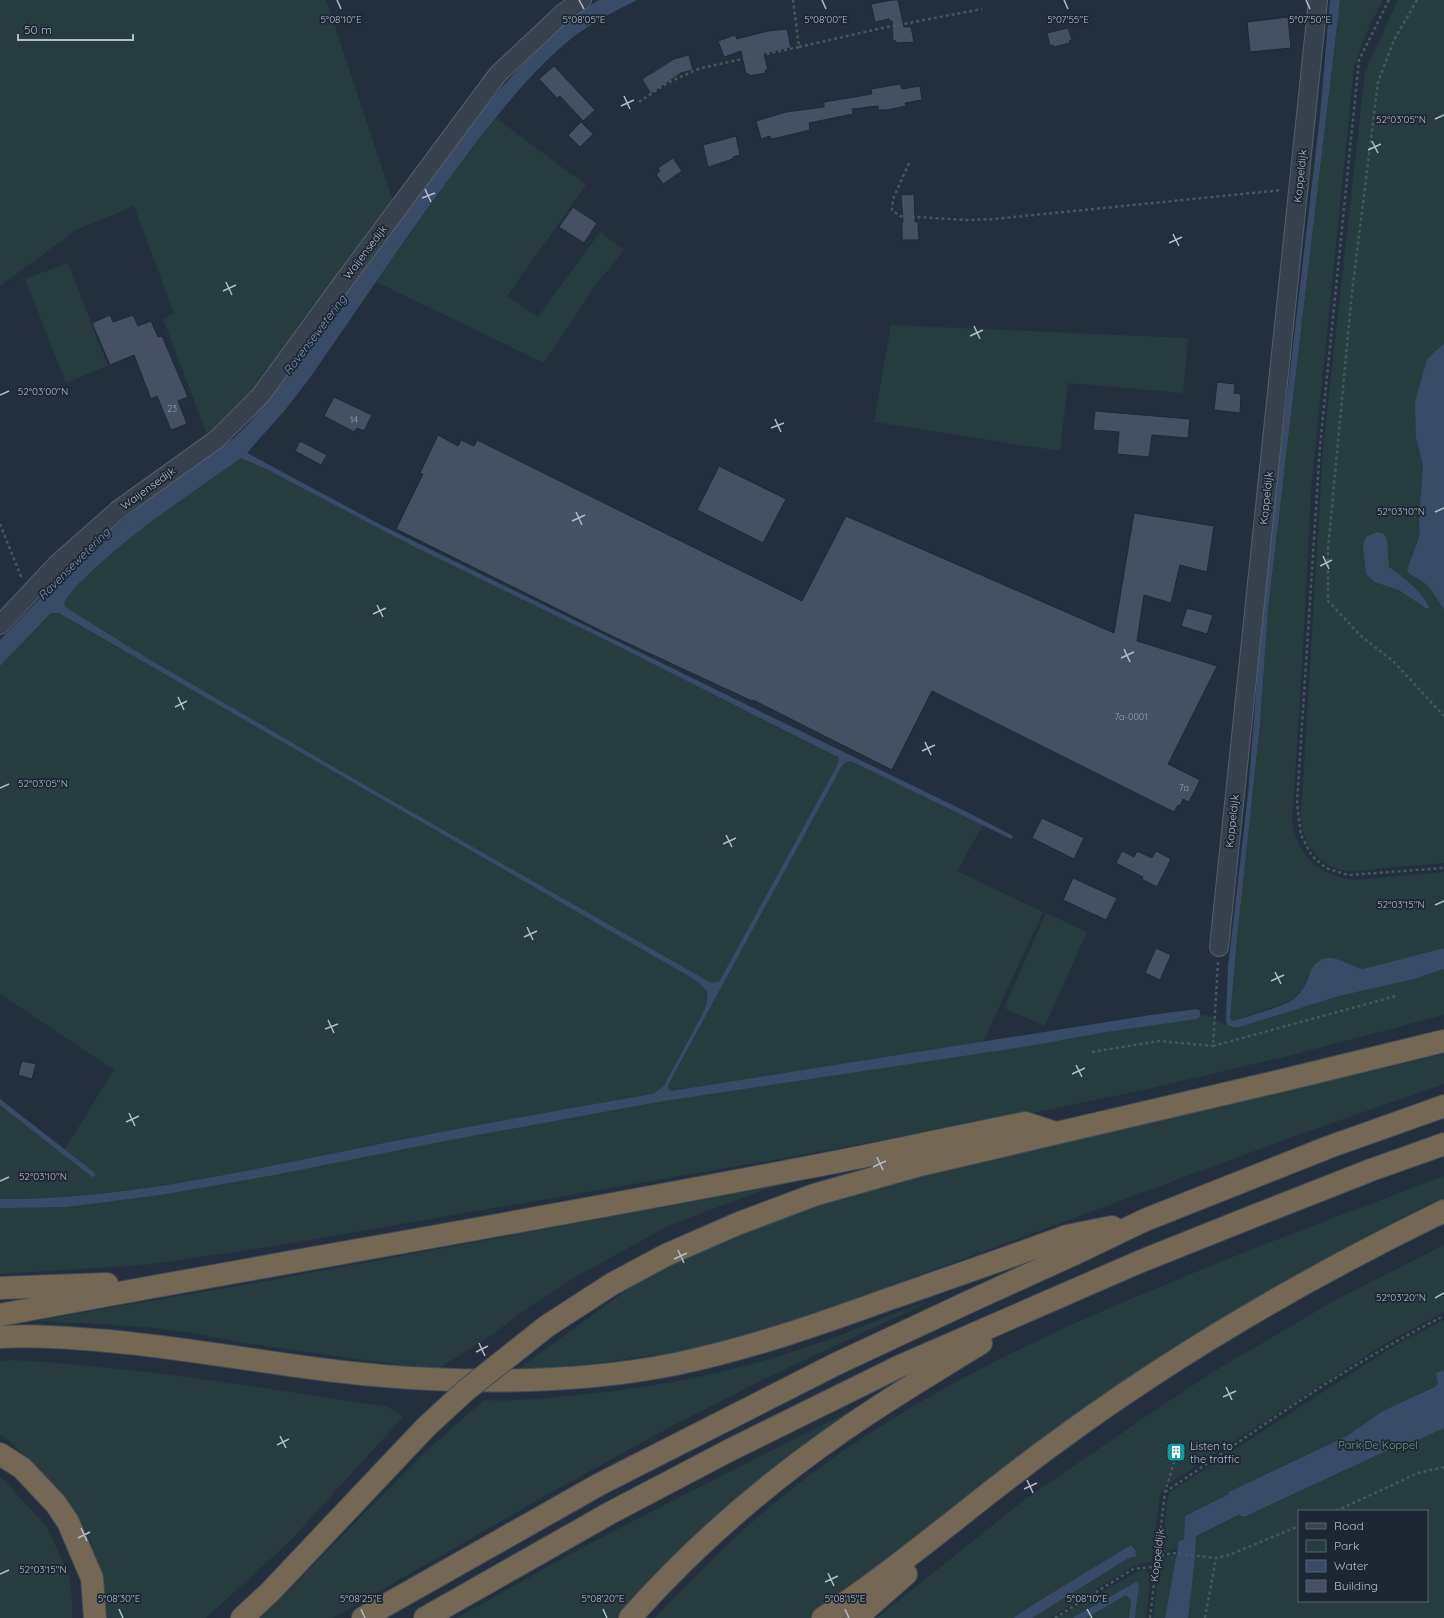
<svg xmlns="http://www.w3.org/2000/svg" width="1444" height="1618" font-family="Quicksand,sans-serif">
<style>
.green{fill:#263c3f;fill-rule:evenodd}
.water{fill:#394c67;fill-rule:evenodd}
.building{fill:#455162;stroke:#1f2835}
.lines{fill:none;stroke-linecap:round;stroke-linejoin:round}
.street-casing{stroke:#565f6c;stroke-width:20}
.highway-casing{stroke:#434c59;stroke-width:24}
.path{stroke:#44595c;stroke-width:2.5;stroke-dasharray:3 3;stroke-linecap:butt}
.street{stroke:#38414e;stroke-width:18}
.highway{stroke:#746855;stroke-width:22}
.highway-bridge-casing{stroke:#434c59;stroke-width:24;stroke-linecap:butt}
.highway-bridge{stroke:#746855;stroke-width:22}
.ticks{fill:none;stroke:#b4bcc9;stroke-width:1.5}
.labels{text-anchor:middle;stroke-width:3.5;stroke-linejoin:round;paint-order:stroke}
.number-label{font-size:9px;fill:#98a1af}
.street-label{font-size:11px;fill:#b4bcc9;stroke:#1d2633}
.park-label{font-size:11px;fill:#6b9a76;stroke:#1d2633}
.poi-label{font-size:11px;fill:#b4bcc9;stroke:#1d2633;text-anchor:start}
.water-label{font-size:12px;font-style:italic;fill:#7c92b1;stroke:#1d2633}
.ticks-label{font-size:10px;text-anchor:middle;fill:#b4bcc9;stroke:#1d2633;stroke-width:3.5;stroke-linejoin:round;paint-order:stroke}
</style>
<rect width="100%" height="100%" fill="#242f3e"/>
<!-- green -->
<g class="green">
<path d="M0 0H326L393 201 252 394 208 437 163 319 174 313 134 206 76 230 0 286Z"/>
<path d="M1340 0H1383L1368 29 1354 67 1311 489 1302 666 1292 823C1300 859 1319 875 1354 880L1444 872V948L1363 969C1350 967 1341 958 1327 958L1309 973 1304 986 1293 1000 1232 1021 1230 1018 1238 929 1260 724 1268 609Z"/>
<path d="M1398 0H1444V863C1421 865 1397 867 1374 869 1365 870 1354 873 1346 871 1319 866 1302 844 1301 817L1323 449 1365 72Z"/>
<path d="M496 118 586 185 507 296 538 317 600 232 624 250 594 287 544 363 376 282 452 175Z"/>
<path d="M68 263 108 366 66 383 25 279Z"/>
<path d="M891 325 1188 338 1183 393 1068 383 1060 451 874 422Z"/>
<path d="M242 457 410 543 846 757 716 988 658 1102 1086 1035 1205 1014 1232 1028 1339 996 1414 979 1444 969V1015L1284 1057 1139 1091 1037 1112 779 1159 274 1246 145 1265 0 1274V1102L64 1150 114 1070 0 994V666C39 625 77 582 120 546 158 514 202 487 242 457Z"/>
<path d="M851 761 983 825 957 871 1043 912 983 1042 671 1091 668 1089V1085L842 766 846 762Z"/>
<path d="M1046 913 1087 932 1045 1026 1004 1008Z"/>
<path d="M1444 1054V1084L1295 1136 812 1315 727 1341 689 1350 570 1367 517 1371 540 1353 652 1272 739 1234 796 1213 908 1180Z"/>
<path d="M1444 1176V1201L1365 1241 811 1618H655C697 1574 740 1530 788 1492 903 1400 1039 1336 1174 1281 1263 1244 1354 1210 1444 1176Z"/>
<path d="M771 1187 670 1225 577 1276 529 1307 489 1337 436 1370 243 1343 192 1333 155 1328 102 1324 35 1321 272 1280Z"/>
<path d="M1444 1245V1312L1386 1343 1168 1484 1160 1494 1152 1562 1145 1563 1130 1568 1050 1618H1032L1127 1559 1136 1556 1132 1545 1034 1604 1013 1618H877L1024 1500 1154 1411 1216 1370 1339 1298Z"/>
<path d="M923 1303H926L762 1380 670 1427 543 1497 333 1618H261L425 1452 484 1400C515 1402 546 1398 578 1395 651 1388 725 1374 795 1351 838 1337 880 1319 923 1303Z"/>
<path d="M1444 1320V1618H1184L1185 1516 1184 1541H1179L1178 1549H1173L1172 1550 1162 1553 1161 1551 1168 1497 1170 1492 1349 1375 1404 1340ZM1299 1511H1427V1601H1299Z"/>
<path d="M13 1360C139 1367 264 1388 388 1407L403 1417 290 1541 206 1618H107C104 1574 92 1530 64 1496 54 1483 42 1472 29 1461 20 1453 11 1440 0 1435V1361Z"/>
<path d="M854 1409 620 1618H457L574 1552 629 1523Z"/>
<path d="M0 1476 47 1527 70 1578 72 1603V1618H0Z"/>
<path d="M1172 1555 1177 1556 1165 1618H1153L1160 1559 1163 1557Z"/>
<path d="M1140 1570H1144L1151 1574 1146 1618H1135L1139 1584 1136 1582 1072 1618H1057Z"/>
<path d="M1124 1595 1129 1596 1131 1600 1129 1618H1086Z"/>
</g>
<!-- water -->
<g class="water">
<path d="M599 0H637C615 11 591 23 572 38 532 70 500 112 469 152 413 226 362 303 309 379L285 410 247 453 381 525 784 723 969 813 1013 836 1011 839 851 761 846 762 842 766 668 1085V1089L671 1091 1151 1015 1197 1009 1200 1011V1016L1197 1019 1106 1032 1029 1046 658 1102 434 1143 274 1175 160 1195 66 1207 0 1208V1199C119 1200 239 1172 355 1149 454 1129 554 1111 653 1094L664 1086 704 1011C711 993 708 989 692 978L59 613H51L0 666V640L80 557 110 530 144 503 234 438 249 423 281 384 438 166 500 89 552 32 574 15ZM241 458 264 468 413 546 612 643 838 757 839 762 719 982 711 983 368 787 147 658 65 607 64 602C76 584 94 569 111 554 151 519 197 490 241 458Z"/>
<path d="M1330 0H1340L1268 609 1260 724 1238 929 1230 1018 1232 1021 1236 1020C1246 1017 1288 1005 1294 999 1297 996 1301 991 1304 987 1311 975 1310 960 1328 958 1340 957 1351 967 1363 969L1444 948V969L1414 979 1339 996 1239 1027C1233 1027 1227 1028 1226 1021L1228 967 1248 794 1264 593 1320 116Z"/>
<path d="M1444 344V609C1436 599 1433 589 1422 581 1417 577 1410 576 1407 570L1418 541 1420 532 1419 521 1423 465 1416 437 1415 402 1427 359Z"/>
<path d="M1377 532 1384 534 1387 540 1389 567C1404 578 1420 589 1429 607L1427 609 1399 590 1375 582 1366 574 1363 545 1366 537Z"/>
<path d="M0 1099 95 1173V1176L92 1177 0 1105Z"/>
<path d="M1444 1370V1428L1409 1444H1401L1246 1516H1241L1240 1514 1196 1536 1195 1558 1188 1618H1165L1179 1541 1184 1540 1185 1516 1229 1494V1492L1347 1436 1383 1411 1435 1387 1438 1383 1436 1373Z"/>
<path d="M1131 1545 1137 1552 1135 1553 1137 1556 1127 1559 1032 1618H1013L1034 1604Z"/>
<path d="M1136 1582 1139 1584 1135 1618H1129L1131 1600 1126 1595 1086 1618H1072Z"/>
</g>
<!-- building -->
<g class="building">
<path d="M892 0H898L904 27H911L914 42 896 43V41H893L892 21H890L889 19 875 22 871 4Z"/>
<path d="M1288 17 1291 48 1250 52 1247 22Z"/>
<path d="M1068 28 1072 40 1069 41 1070 43 1054 47 1053 45 1050 46 1047 33Z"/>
<path d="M787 29 791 48 764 54 768 70H765L766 73 749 76V74H746L741 51 724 57 718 41 735 35 737 39 768 31Z"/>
<path d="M689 55 693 70 681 73 651 94 642 79 674 59Z"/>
<path d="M554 66 595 110 583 121 560 96 557 98 539 79Z"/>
<path d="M900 84 902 89 920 86 922 100 905 103 906 106 887 110H878V106L852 109 853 114 809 123 810 130 777 138 771 139 770 136 761 139 756 121 786 112 824 107V102L872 94 871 89Z"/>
<path d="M581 122 593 134 580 147 568 135Z"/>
<path d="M736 136 740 155 733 157V159L708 167 703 145Z"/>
<path d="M673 158 682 171 663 184 656 174 660 171 658 168Z"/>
<path d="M914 194 915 222H918L919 240H902V222H903L901 195Z"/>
<path d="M573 207 597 223 584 243 559 227Z"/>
<path d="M110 315 113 322 133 315 138 326 151 321 158 337 162 336 188 397 178 401 187 424 171 430 157 396 151 399 134 355 110 365 92 323Z"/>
<path d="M1217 382 1235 384 1234 393 1241 394 1240 413 1214 410Z"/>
<path d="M334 397 372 415 364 431 357 428 354 432 324 416Z"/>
<path d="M1095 411 1190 419 1188 438 1152 435 1149 457 1117 454 1119 432 1093 430Z"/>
<path d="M438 435 458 446 461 440 474 446 477 440 802 601 846 516 1114 633 1134 513 1214 526 1207 572 1180 565 1171 603 1144 595 1137 641 1217 666 1168 764 1200 780 1189 802 1183 799 1180 806 1178 805 1174 812 932 691 892 770 753 700 752 701 610 635 396 529 423 474 420 473Z"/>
<path d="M300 441 327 455 321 465 295 451Z"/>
<path d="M719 466 786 499 763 543 697 510Z"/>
<path d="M1187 608 1213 615 1207 634 1181 626Z"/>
<path d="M1042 818 1084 838 1074 859 1032 838Z"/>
<path d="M1122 851 1134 857 1137 851 1152 858 1156 851 1171 859 1157 887 1142 879 1143 877 1116 863Z"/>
<path d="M1073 878 1117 898 1106 920 1063 900Z"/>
<path d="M1156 948 1171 955 1160 980 1145 973Z"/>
<path d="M22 1061 36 1064 32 1079 18 1075Z"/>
</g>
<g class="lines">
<!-- street casing -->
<g class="street-casing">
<g id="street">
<path d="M0 625 57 564 118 510 217 439 261 395 341 285 498 74 563 13 582 0"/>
<path d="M1219 947 1318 0"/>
</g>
</g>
<!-- highway casing -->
<g class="highway-casing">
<g id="highway">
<path d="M0 1288 107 1284"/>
<path d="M0 1315C266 1265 533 1221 799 1169 875 1155 950 1138 1025 1123L1055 1133"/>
<path d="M547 1326 612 1284 666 1255 737 1224 814 1195 920 1165 1288 1079 1444 1041"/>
<path d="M0 1337C36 1335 73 1338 109 1341 217 1351 323 1375 431 1379 512 1383 596 1380 676 1364 748 1349 817 1325 886 1300 946 1279 1007 1258 1067 1236L1112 1227"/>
<path d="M0 1454 22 1468 56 1504 68 1522 92 1578 95 1618"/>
<path d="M242 1618 270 1592 426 1427"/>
<path d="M363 1618 600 1484 836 1364 975 1299 1074 1254 1145 1220 1329 1147 1444 1106"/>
<path d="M425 1618 610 1513 730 1450 898 1367 1139 1262 1244 1220 1371 1170 1444 1144"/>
<path d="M630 1618C692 1548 763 1486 841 1432 886 1400 934 1372 981 1343"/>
<path d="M823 1618C900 1567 970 1506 1044 1451 1167 1359 1306 1278 1444 1211"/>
<path d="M856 1618 906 1574"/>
</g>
</g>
<!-- path -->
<g class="path">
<path d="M1389 0 1359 60 1320 446 1297 803 1301 835 1312 856 1326 868 1348 875 1444 868"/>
<path d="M1417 0 1394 40 1378 82 1352 292 1328 549V601L1361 636 1394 662 1444 716"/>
<path d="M799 47 882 28 982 9"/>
<path d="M639 102 667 83 701 68 799 47 793 0"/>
<path d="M909 163 893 199 892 210 900 216 966 220 994 219 1282 190"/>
<path d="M0 524 22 579"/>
<path d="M1218 962 1213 1046 1396 996"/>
<path d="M1092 1052 1159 1041 1213 1046"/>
<path d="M1165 1492C1256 1431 1346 1365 1444 1316"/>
<path d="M1336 1511 1418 1473 1444 1467"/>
<path d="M1055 1618 1133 1569 1152 1567 1160 1556 1172 1553 1216 1558 1229 1555 1299 1526"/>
<path d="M1150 1618 1165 1492 1175 1459"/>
<path d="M1205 1618 1216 1558"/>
</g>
<!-- street -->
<use href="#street" class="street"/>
<!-- highway -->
<use href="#highway" class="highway"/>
<!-- highway-bridge casing -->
<g class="highway-bridge-casing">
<path id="highway-bridge" d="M426 1427 465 1391 547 1326"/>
</g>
<!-- highway-bridge -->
<use href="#highway-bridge" class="highway-bridge"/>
</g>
<!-- ticks -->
<path class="ticks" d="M337 0 341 9M579 0 584 9M822 0 826 9M1064 0 1068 9M1306 0 1310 9M624 96 630 109M621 106 634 100M1435 119 1444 115M1372 141 1378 153M1368 150 1381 144M425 189 431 202M422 198 435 193M1173 234 1179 246M1169 243 1182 237M226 282 232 295M223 291 236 285M974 326 980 339M970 336 983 330M0 395 9 391M775 419 781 432M771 428 784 423M576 512 582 525M1435 512 1444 508M572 521 585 515M1323 556 1329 569M1320 566 1332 560M377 605 383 617M373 614 386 608M1124 649 1130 662M1121 658 1134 652M178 697 184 710M175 707 187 701M925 742 931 755M922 751 935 745M0 788 9 784M726 835 732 847M723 844 736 838M1435 905 1444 901M527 927 533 940M524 937 537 931M1275 972 1281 984M1271 981 1284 975M328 1020 334 1033M325 1029 338 1024M1076 1065 1082 1077M1072 1074 1085 1068M129 1113 135 1126M126 1122 139 1116M877 1157 883 1170M873 1167 886 1161M0 1181 9 1177M678 1250 684 1263M674 1259 687 1253M1435 1298 1444 1293M479 1343 485 1356M476 1352 488 1346M1226 1387 1232 1400M1223 1397 1236 1391M280 1436 286 1448M277 1445 289 1439M1027 1480 1033 1493M1024 1489 1037 1483M81 1528 87 1541M78 1538 90 1532M828 1573 834 1586M0 1574 9 1570M825 1582 838 1576M119 1609 123 1618M361 1609 365 1618M603 1609 607 1618M845 1609 849 1618M1087 1609 1092 1618"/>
<!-- icons -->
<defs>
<g id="building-square" transform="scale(1)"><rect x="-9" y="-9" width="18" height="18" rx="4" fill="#0f9aa8" stroke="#1d2633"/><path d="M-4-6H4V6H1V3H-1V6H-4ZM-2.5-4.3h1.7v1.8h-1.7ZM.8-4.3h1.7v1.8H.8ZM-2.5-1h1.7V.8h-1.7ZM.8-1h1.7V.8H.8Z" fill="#fff"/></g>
</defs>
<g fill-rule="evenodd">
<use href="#building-square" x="1176" y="1452"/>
</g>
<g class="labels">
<!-- number labels -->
<g class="number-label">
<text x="172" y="412">23</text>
<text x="354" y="423">14</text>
<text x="1131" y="720">7a-0001</text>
<text x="1184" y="791">7a</text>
</g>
<!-- street labels -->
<g class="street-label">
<text transform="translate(1300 176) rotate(-84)" y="4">Koppeldijk</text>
<text transform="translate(365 252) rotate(-53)" y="4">Waijensedijk</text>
<text transform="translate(148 488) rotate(-36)" y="4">Waijensedijk</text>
<text transform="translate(1266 498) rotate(-84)" y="4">Koppeldijk</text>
<text transform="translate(1232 821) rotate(-84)" y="4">Koppeldijk</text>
<text transform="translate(1157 1555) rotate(-83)" y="4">Koppeldijk</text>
</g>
<!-- park labels -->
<g class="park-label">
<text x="1378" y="1449">Park De Koppel</text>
</g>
<!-- poi labels -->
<g class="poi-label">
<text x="1190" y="1450">Listen to<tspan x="1190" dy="13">the traffic</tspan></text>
</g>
<!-- water labels -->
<g class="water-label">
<text transform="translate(315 335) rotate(-53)" y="4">Ravensewetering</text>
<text transform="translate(74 564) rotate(-45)" y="4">Ravensewetering</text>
</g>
</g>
<g class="ticks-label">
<text x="341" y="23">5°08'10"E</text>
<text x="584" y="23">5°08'05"E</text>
<text x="826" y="23">5°08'00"E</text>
<text x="1068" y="23">5°07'55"E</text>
<text x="1310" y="23">5°07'50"E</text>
<text x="1401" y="123">52°03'05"N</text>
<text x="43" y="395">52°03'00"N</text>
<text x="1401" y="515">52°03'10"N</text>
<text x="43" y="787">52°03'05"N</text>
<text x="1401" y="908">52°03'15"N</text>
<text x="43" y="1180">52°03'10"N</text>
<text x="1401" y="1301">52°03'20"N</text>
<text x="43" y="1573">52°03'15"N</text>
<text x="119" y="1602">5°08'30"E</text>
<text x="361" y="1602">5°08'25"E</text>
<text x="603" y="1602">5°08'20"E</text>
<text x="845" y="1602">5°08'15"E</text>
<text x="1087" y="1602">5°08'10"E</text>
</g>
<!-- legend -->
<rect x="1298" y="1510" width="130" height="92" fill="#1d2633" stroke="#59626f"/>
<rect x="1306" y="1523" width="20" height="6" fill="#38414e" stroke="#59626f"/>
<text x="1334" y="1530" font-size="12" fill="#b4bcc9">Road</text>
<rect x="1306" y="1540" width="20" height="12" fill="#263c3f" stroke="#59626f"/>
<text x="1334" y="1550" font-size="12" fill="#b4bcc9">Park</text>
<rect x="1306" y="1560" width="20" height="12" fill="#394c67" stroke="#59626f"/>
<text x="1334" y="1570" font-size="12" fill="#b4bcc9">Water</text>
<rect x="1306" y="1580" width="20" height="12" fill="#455162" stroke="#59626f"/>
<text x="1334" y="1590" font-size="12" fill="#b4bcc9">Building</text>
<!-- scale -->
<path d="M18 34v6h115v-6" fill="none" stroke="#b4bcc9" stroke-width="2"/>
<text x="24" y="34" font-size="12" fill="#b4bcc9" stroke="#1d2633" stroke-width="3" paint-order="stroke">50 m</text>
</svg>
